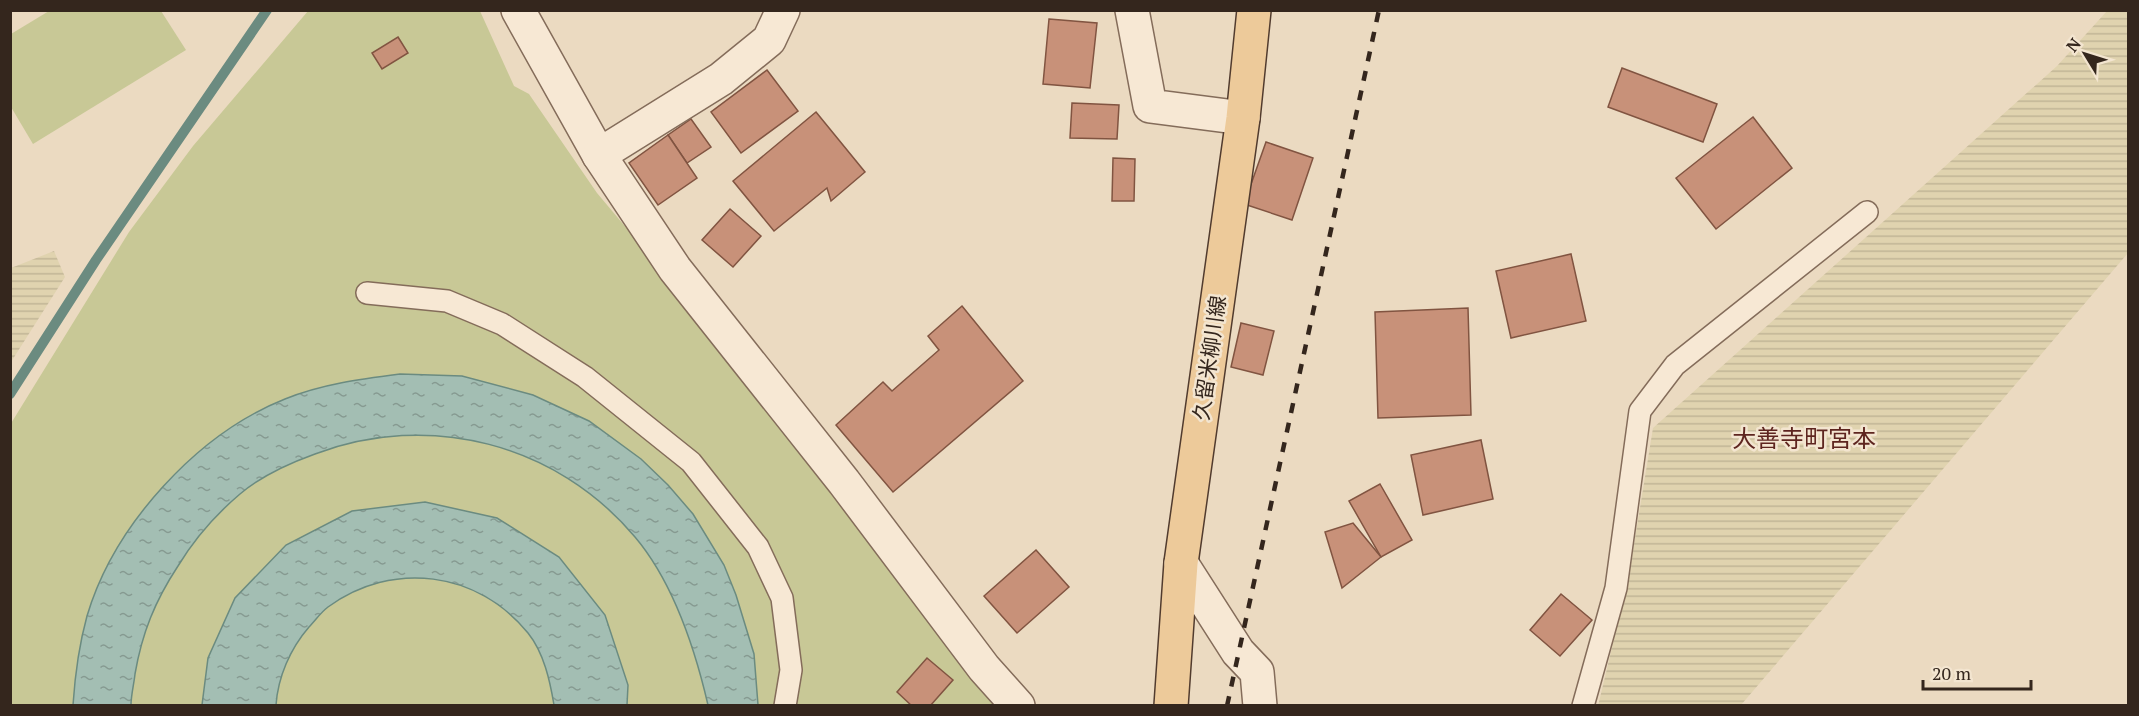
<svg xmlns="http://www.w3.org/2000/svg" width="2139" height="716" font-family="'PT Serif','Noto Sans JP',serif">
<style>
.farmland{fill:url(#farmland-rules)}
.park{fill:#c8c896}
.water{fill:url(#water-ripples);stroke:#6b8b80;stroke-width:1.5}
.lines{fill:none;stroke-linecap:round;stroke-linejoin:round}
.stream{stroke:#6b8b80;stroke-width:10}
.building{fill:#c89179;stroke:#815441;stroke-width:1.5}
.service-casing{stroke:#846c5a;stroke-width:24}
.minor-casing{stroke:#846c5a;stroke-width:36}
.primary-casing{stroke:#513b2e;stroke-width:36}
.service{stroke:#f7e8d4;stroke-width:21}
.minor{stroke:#f7e8d4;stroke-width:33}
.primary{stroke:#edca9a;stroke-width:33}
.rail{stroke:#34261d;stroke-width:4.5;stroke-dasharray:10 10;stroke-linecap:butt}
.labels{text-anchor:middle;stroke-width:5;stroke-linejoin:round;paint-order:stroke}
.street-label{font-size:21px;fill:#34261d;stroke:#f3e5d0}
.quarter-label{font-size:24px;fill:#5e251f;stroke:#f3e5d0}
</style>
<defs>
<pattern id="farmland-rules" width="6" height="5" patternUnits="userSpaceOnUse" patternTransform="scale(1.5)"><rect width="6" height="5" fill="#e0d3af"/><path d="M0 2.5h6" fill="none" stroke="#c1b596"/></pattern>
<pattern id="water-ripples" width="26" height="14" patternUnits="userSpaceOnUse" patternTransform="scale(1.5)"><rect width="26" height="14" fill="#a3beb3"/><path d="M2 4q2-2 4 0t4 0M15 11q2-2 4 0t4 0" fill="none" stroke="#869a91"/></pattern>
</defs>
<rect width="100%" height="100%" fill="#ebdac1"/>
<!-- farmland -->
<g class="farmland">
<path d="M2107 11H2128V253L1741 705 1598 706 1628 581 1653 428 2057 66Z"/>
<path d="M54 251 65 277 11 362V268Z"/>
</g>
<!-- park -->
<g class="park">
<path d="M49 11H161L186 50 33 144 11 107V34Z"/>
<path d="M308 11H480L514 86 529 94 597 193 1027 705H11L10 425 129 232 193 146Z"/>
</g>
<!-- water -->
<g class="water">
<path d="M400 374 462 376 533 395 589 421 641 459 668 485 693 514 724 565 736 595 754 654 758 705H708C695 649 673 582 635 537 556 443 429 411 315 454 290 463 260 477 240 494 214 516 195 538 178 566 155 601 142 633 135 674 134 684 131 695 131 705H73C75 675 79 645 87 616 114 525 197 434 285 399 322 384 361 379 400 374Z"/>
<path d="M425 502 497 518 559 557 605 615 628 685 627 705H554C550 681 544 653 528 633 478 571 392 560 328 607 321 612 315 621 309 627 290 649 278 677 276 705H202L208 658 235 598 286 545 352 511Z"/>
</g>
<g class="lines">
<!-- stream -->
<path class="stream" d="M10 394 96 260 267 10"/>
</g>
<!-- building -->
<g class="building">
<path d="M1049 19 1097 23 1090 88 1043 84Z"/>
<path d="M398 37 408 53 382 69 372 53Z"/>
<path d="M1622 68 1717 104 1703 142 1608 107Z"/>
<path d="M767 70 798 111 741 153 711 112Z"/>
<path d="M1072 103 1119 105 1117 139 1070 138Z"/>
<path d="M816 112 865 172 831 201 827 188 774 231 733 181Z"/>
<path d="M1753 117 1792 168 1716 229 1676 178Z"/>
<path d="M691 119 711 147 687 163 668 135Z"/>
<path d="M668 135 697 178 658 205 629 163Z"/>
<path d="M1266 142 1313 158 1292 220 1244 204Z"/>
<path d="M1113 158 1135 159 1134 201H1112Z"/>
<path d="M730 209 761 236 733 267 702 240Z"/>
<path d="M1571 254 1586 321 1511 338 1496 271Z"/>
<path d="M962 306 1023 381 893 492 836 425 883 382 892 391 939 350 928 336Z"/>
<path d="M1468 308 1471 415 1378 418 1375 312Z"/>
<path d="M1241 323 1274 331 1263 375 1231 367Z"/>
<path d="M1481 440 1493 499 1423 515 1411 455Z"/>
<path d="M1380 484 1412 540 1381 557 1349 501Z"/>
<path d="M1353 523 1381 557 1342 588 1325 532Z"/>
<path d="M1036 550 1069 587 1017 633 984 596Z"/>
<path d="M1561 594 1592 620 1560 656 1530 630Z"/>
<path d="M927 658 953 680 930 706H912L897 692Z"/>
</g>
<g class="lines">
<!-- service casing -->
<g class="service-casing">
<g id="service">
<path d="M367 293 447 301 502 324 585 377 691 462 758 547 782 598 791 670 785 706"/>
<path d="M1583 706 1616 588 1640 411 1675 365 1867 212"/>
</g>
</g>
<!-- minor casing -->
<g class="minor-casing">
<g id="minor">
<path d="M518 10 599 155 675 269 844 482 984 668 1018 706"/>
<path d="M1132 10 1150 106 1243 118"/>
<path d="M599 155 721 79 769 40 783 10"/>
<path d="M1181 563 1238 652 1257 672 1260 706"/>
</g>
</g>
<!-- primary casing -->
<g class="primary-casing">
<path id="primary" d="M1171 706 1181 563 1243 118 1254 10"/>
</g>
<!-- service -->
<use href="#service" class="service"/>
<!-- minor -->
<use href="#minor" class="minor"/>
<!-- primary -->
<use href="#primary" class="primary"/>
<!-- rail -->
<path class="rail" d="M1227 706 1379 10"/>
</g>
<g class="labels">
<!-- street labels -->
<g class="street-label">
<text transform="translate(1210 358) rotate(-82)" y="7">久留米柳川線</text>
</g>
<!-- quarter labels -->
<g class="quarter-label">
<text x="1804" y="447">大善寺町宮本</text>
</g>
</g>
<!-- border -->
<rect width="2139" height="716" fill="none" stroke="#34261d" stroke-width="24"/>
<!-- north arrow -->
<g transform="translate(2085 54) rotate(308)" stroke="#f3e5d0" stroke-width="4.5" paint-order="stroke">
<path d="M0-4.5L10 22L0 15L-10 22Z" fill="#34261d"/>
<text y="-9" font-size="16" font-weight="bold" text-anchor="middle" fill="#34261d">N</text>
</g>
<!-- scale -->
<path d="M1923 680v9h108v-9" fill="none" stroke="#34261d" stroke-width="3"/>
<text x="1932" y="680" font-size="18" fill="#34261d" stroke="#f3e5d0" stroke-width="4.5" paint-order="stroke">20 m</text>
</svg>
